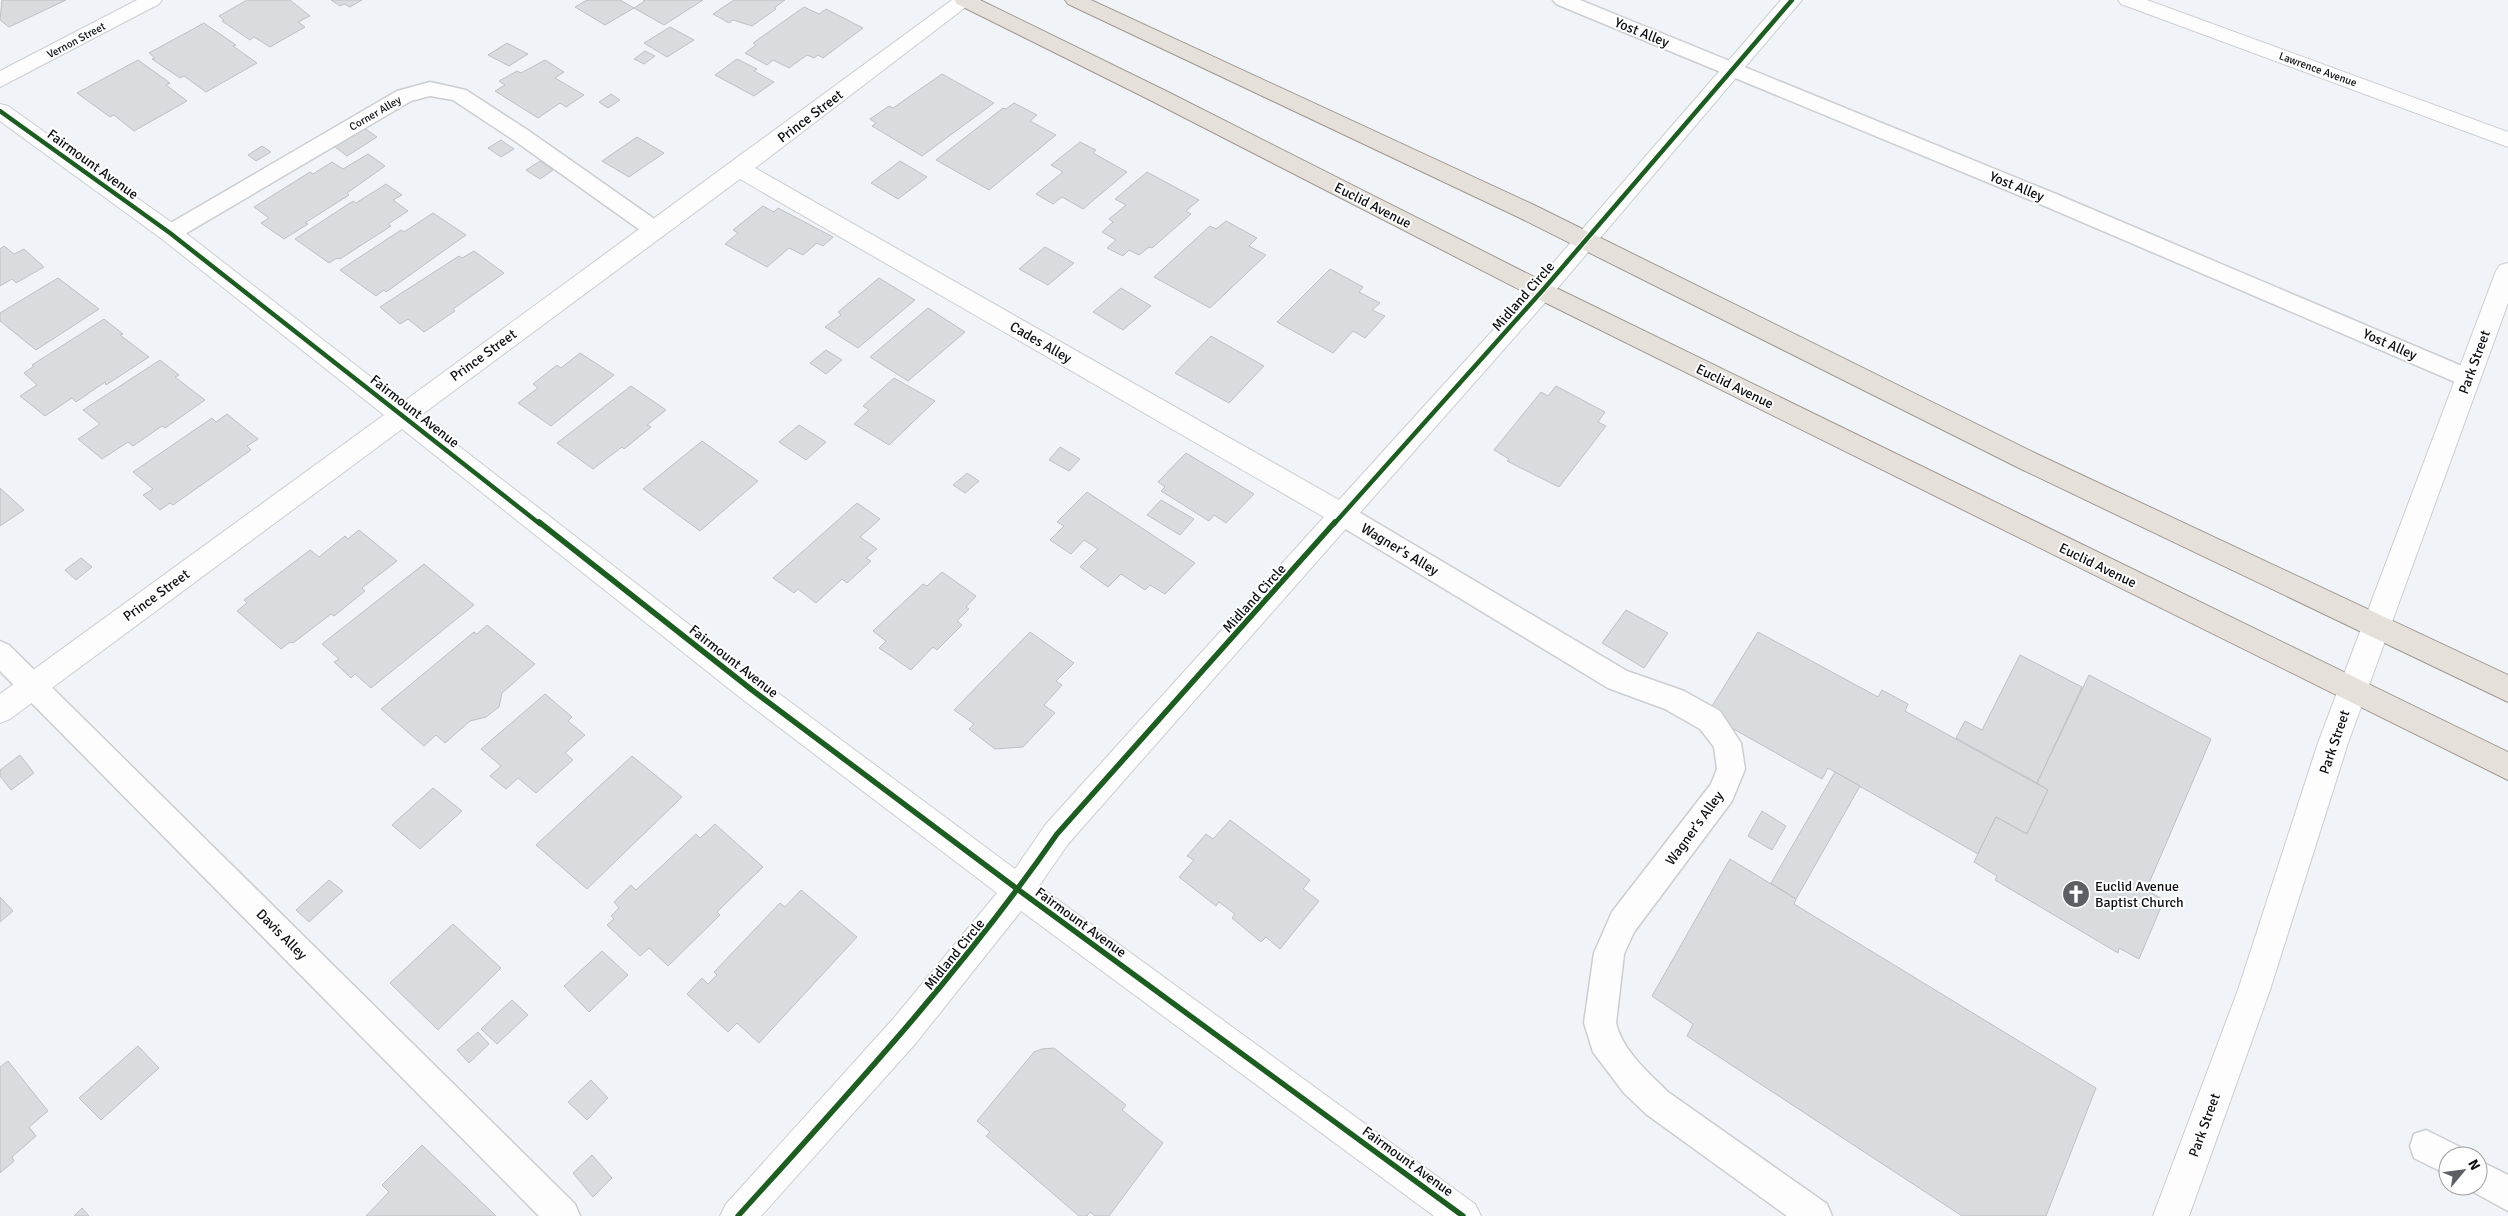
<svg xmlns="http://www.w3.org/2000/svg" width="2508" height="1216" font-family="Signika,sans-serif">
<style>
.building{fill:#d9dcdf;stroke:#bdc0c4}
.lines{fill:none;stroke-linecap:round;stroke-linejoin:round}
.lane-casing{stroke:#cbcdd1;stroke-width:3}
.street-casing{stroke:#cbcdd1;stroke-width:2}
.primary-casing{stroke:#a1998f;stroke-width:2}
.lane{fill:#fdfdfe;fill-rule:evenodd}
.street{fill:#fdfdfe;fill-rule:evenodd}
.primary{fill:#e6e0da;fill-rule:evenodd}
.cycleway-far1-casing{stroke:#fff;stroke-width:7}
.cycleway-casing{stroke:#fff;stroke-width:9}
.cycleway-far1{stroke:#1b5e20;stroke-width:4.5}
.cycleway{stroke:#1b5e20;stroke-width:5.5}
.labels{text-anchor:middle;stroke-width:4;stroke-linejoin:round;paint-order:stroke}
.far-street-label{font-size:11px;fill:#0d0f13;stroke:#fff}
.street-label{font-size:14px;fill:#0d0f13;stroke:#fff}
.poi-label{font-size:14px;fill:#0d0f13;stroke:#fff;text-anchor:start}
</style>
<rect width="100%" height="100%" fill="#f0f4f9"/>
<!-- building -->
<g class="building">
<path d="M2 0H66L9 27 0 20Z"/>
<path d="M247 0H290L310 16 298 22 305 27 270 47 254 37 250 40 222 21 224 20 219 16Z"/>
<path d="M331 0H362L350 7 344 4 340 6Z"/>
<path d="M587 0H620L634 8 605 25 575 7Z"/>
<path d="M643 0H703L664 25 634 8 645 1Z"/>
<path d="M734 0H785L774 8 776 9 752 26 733 20 729 23 713 14Z"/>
<path d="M804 7 819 14 826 9 863 28 823 58 818 55 814 58 807 55 789 68 773 60 767 65 745 53 756 45 753 43Z"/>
<path d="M204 23 236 45 233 46 257 63 206 92 184 76 180 78 152 59 155 58 149 53Z"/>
<path d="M670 27 694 40 667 57 644 43Z"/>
<path d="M507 43 528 54 509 66 488 55Z"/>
<path d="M645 51 655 56 644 64 634 59Z"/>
<path d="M737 59 757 69 754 71 774 82 754 96 715 75Z"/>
<path d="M138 60 170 83 166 85 187 101 134 131 114 115 110 117 77 93Z"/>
<path d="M545 60 564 72 555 78 584 95 566 107 560 103 538 118 495 91 505 85 499 81 517 71 521 73Z"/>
<path d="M942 74 994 103 922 156 872 126 876 123 870 119 889 106 893 108Z"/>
<path d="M611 94 620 100 608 108 599 102Z"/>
<path d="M1014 103 1037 115 1030 121 1056 135 989 190 936 160 1003 108 1006 109Z"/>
<path d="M364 128 377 137 347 156 334 146Z"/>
<path d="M637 137 664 153 629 177 602 161Z"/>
<path d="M501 140 514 149 501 157 488 148Z"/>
<path d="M1080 142 1096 150 1093 153 1127 172 1083 209 1062 197 1053 204 1036 194 1063 172 1051 165Z"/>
<path d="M262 146 271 152 256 161 248 155Z"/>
<path d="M368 154 385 166 347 193 349 195 305 223 308 224 284 239 261 223 269 218 254 207 310 172 313 174 332 162 343 169Z"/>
<path d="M540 161 553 170 540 179 526 170Z"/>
<path d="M900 161 927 177 898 199 871 183Z"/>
<path d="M1147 172 1199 200 1186 211 1191 214 1152 248 1149 247 1139 255 1129 250 1123 256 1107 248 1116 240 1102 232 1113 222 1109 219 1126 205 1115 199Z"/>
<path d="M386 184 402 195 393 200 408 211 388 224 391 226 340 259 337 258 329 263 295 239 353 201 356 203Z"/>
<path d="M763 206 774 212 778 208 833 237 823 246 817 243 803 255 789 248 767 267 725 244 738 233 733 230Z"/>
<path d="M433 213 466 235 386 292 384 290 376 296 340 270 401 230 404 232Z"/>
<path d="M1226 221 1257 238 1249 246 1266 255 1210 308 1154 277 1210 226 1216 229Z"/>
<path d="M4 246 14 254 24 249 44 267 16 283 12 279 0 286V249Z"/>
<path d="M1045 247 1074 263 1048 285 1019 269Z"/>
<path d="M474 251 504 273 453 309 455 311 424 332 408 319 400 324 380 307 459 256 462 258Z"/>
<path d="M1330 269 1363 287 1359 292 1380 303 1372 310 1385 316 1365 338 1353 331 1333 353 1277 322Z"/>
<path d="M58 278 99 309 36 350 0 321V313Z"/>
<path d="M879 278 915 300 858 348 825 327 841 315 838 312Z"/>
<path d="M1121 288 1151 306 1123 330 1093 312Z"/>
<path d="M928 308 965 332 908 381 870 357Z"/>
<path d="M104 319 123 334 120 335 149 357 106 385 105 382 76 402 72 398 45 416 20 396 37 385 24 373 34 366 32 365Z"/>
<path d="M1211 336 1264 366 1229 403 1175 373Z"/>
<path d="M826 350 842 360 826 374 810 363Z"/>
<path d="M580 353 614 375 551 426 518 403 538 388 533 384 557 365 561 368Z"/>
<path d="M160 360 179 375 175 377 205 400 165 428 162 426 133 446 128 442 102 459 78 439 100 424 83 410Z"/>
<path d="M894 378 935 401 889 445 854 424 869 410 863 406Z"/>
<path d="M631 386 666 410 647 425 651 427 624 449 622 447 593 469 557 443Z"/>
<path d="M1556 386 1605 412 1598 422 1606 426 1559 487 1507 461 1509 459 1494 450 1541 392 1548 396Z"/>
<path d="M227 414 258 439 247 446 251 450 173 505 170 503 160 510 143 495 153 489 133 472 212 418 216 422Z"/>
<path d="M799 425 826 442 806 460 779 442Z"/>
<path d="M702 441 758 481 700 531 643 489Z"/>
<path d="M1060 447 1080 459 1069 471 1049 460Z"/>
<path d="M1186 453 1254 494 1226 523 1214 515 1209 521 1161 491 1165 487 1158 482Z"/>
<path d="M967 473 979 481 965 493 953 485Z"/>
<path d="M0 488 24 510 0 526Z"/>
<path d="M1087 492 1195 563 1165 594 1150 585 1145 590 1121 574 1108 587 1080 567 1098 549 1084 540 1071 554 1050 540 1064 526 1057 522Z"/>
<path d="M1161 500 1194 519 1180 535 1147 515Z"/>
<path d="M857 503 880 519 860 537 877 549 866 558 871 561 847 583 842 579 816 603 798 589 794 593 773 578Z"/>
<path d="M359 530 397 561 362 588 365 591 334 616 331 614 293 643 290 642 281 649 237 611 247 603 244 600 310 550 319 557 345 536 348 539Z"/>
<path d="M81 558 92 567 76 580 65 570Z"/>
<path d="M424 564 474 605 371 688 355 674 351 678 334 662 339 659 322 644Z"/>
<path d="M942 572 976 596 966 607 969 609 957 621 962 625 937 650 933 647 911 670 879 648 886 641 873 631 923 584 927 586Z"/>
<path d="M1626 610 1668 633 1644 668 1602 643Z"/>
<path d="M487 625 535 664 502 693 499 707 486 717 470 721 445 743 436 735 424 746 381 709 474 632 477 634Z"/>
<path d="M1030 632 1074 663 1056 681 1062 685 1044 705 1055 713 1023 747 995 749 969 729 974 724 954 710Z"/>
<path d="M1758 632 1878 697 1882 690 1908 704 1905 711 2048 790 2027 834 1996 817 1978 854 1835 772 1828 768 1822 779 1707 714Z"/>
<path d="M2020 655 2082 687 2037 783 1956 738 1965 721 1982 730Z"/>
<path d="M2089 675 2211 739 2146 890 2164 900 2139 959 2119 948 2118 953 1995 880 1997 876 1974 862 1996 817 2027 834 2048 790 2037 783Z"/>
<path d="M545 694 572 717 568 721 585 735 565 753 573 760 536 793 518 778 506 789 490 776 501 766 481 749Z"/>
<path d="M20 755 34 773 11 790 0 776V770Z"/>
<path d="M632 756 682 797 587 889 536 845Z"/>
<path d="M1835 772 1860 786 1796 899 1771 883Z"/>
<path d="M433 788 462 811 420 849 392 825Z"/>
<path d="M1762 811 1786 826 1772 850 1748 836Z"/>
<path d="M1230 820 1310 880 1303 889 1319 901 1280 949 1266 937 1261 942 1232 918 1235 914 1219 902 1216 906 1179 877 1194 860 1187 856 1206 834 1213 839Z"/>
<path d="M715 824 763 867 717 912 720 915 668 966 649 948 640 956 607 925 614 919 611 916 619 908 614 902 631 885 636 890 696 834 700 838Z"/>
<path d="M1730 859 1796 899 1794 904 2096 1088 2046 1216H1962L1687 1036 1693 1024 1652 996Z"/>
<path d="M329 880 343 891 309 922 296 910Z"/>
<path d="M801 890 857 937 759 1043 737 1023 728 1032 687 994 702 978 708 984 717 975 714 972 780 903 785 907Z"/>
<path d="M0 897 13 911 0 922Z"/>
<path d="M453 924 501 968 438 1030 390 983Z"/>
<path d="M602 951 628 975 589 1012 564 986Z"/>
<path d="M512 1000 528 1015 497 1044 481 1029Z"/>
<path d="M478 1032 489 1044 469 1063 457 1050Z"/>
<path d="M138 1046 159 1068 101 1120 79 1098Z"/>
<path d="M1054 1048 1126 1105 1122 1110 1163 1143 1109 1216H1095L1090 1212 1087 1216H1079L986 1136 990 1132 977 1121 1034 1052 1042 1049Z"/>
<path d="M8 1061 48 1111 29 1127 36 1136 12 1157 14 1161 0 1173V1067Z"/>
<path d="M591 1080 608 1098 587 1120 568 1102Z"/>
<path d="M422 1145 496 1216H366L389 1192 382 1185Z"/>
<path d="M592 1155 612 1178 593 1197 573 1173Z"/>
<path d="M82 1208 89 1216H74Z"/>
</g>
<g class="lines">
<!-- lane casing -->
<g class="lane-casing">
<g id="lane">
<path d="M1553 0H1580L2056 194 2476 372 2480 378 2476 384 2468 387 2460 384 2040 204 1556 4Z"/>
<path d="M430 82 466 90 529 131 663 225 666 230 663 235 655 238 647 235 515 141 453 100 430 96 411 101 178 238 170 241 162 238 159 233 162 228 397 91Z"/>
<path d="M1343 505 1352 508 1627 671 1684 691 1720 711 1741 743 1745 769 1732 801 1634 932 1624 954 1616 1023C1622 1050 1649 1073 1668 1092L1827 1204 1832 1216H1787L1646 1114 1624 1093 1593 1052 1584 1023 1594 953 1612 912 1711 784 1717 769 1714 747 1700 729 1665 709 1608 688 1334 522 1330 515 1334 508Z"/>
<path d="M0 641 9 645 575 1204 580 1216H539L0 671Z"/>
<path d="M2426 1130 2460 1147 2463 1156H2448V1175L2414 1158 2410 1146 2414 1134Z"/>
<path d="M2478 1160 2508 1175V1211L2466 1188V1186H2478Z"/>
</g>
</g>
<!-- street casing -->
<g class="street-casing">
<g id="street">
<path d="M137 0H162L159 4 0 87V71Z"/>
<path d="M952 0H975L755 168 1339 500 1534 285 1781 0H1802L1550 297 1068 844 1039 886 1475 1204 1481 1216H1434L1021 911 916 1043 761 1216H720L726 1204 893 1019 997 893 742 699 402 429 10 719 0 723V694L384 415 162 239 0 121V104L8 106 178 227 403 402ZM740 179 1324 517 1046 824 1015 869 762 681 420 416Z"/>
<path d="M2118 0H2147L2508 132V147L2121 4Z"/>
<path d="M2508 263V303L2348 743 2270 990 2189 1216H2153L2238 990 2318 743 2496 271 2500 265Z"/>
</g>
</g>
<!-- primary casing -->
<g class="primary-casing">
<g id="primary">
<path d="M954 0H980L1166 91 1550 285 2508 752V780L1534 297 1152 101 957 4Z"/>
<path d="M1065 0H1091L1534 205 2039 455 2508 675V702L2021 469 1518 217 1068 4Z"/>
</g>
</g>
<!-- lane -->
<use href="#lane" class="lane"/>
<!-- street -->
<use href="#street" class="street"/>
<!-- primary -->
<use href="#primary" class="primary"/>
<!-- cycleway-far1 casing -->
<g class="cycleway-far1-casing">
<g id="cycleway-far1">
<path d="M0 111 170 233 540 524"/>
<path d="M1334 524 1542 291 1792 0"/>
</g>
</g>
<!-- cycleway casing -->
<g class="cycleway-casing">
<g id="cycleway">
<path d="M539 522 752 690 1020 891 1463 1216"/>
<path d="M738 1216C850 1092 962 971 1057 834L1335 522"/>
</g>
</g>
<!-- cycleway-far1 -->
<use href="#cycleway-far1" class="cycleway-far1"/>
<!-- cycleway -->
<use href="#cycleway" class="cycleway"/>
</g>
<!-- icons -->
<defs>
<g id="church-disc" transform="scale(1.4375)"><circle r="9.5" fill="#5c5f64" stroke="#fff"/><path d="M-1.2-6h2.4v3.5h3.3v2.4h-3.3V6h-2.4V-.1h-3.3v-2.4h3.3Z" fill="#fff"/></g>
</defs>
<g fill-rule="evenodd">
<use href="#church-disc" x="2076" y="894"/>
</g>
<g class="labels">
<!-- far-street labels -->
<g class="far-street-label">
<text transform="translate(76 40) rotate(-28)" y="4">Vernon Street</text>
<text transform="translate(2318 69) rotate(20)" y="4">Lawrence Avenue</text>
<text transform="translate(375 113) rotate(-30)" y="4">Corner Alley</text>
</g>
<!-- street labels -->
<g class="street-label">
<text transform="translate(1642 32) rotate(22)" y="5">Yost Alley</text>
<text transform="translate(810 116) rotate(-37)" y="5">Prince Street</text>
<text transform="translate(93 164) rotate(36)" y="5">Fairmount Avenue</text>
<text transform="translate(2017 186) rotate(22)" y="5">Yost Alley</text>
<text transform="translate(1373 205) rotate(27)" y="5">Euclid Avenue</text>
<text transform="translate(1523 296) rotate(-49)" y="5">Midland Circle</text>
<text transform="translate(1041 342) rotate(30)" y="5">Cades Alley</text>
<text transform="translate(2390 344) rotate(24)" y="5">Yost Alley</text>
<text transform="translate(483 355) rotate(-36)" y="5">Prince Street</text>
<text transform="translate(2474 362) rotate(-70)" y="5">Park Street</text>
<text transform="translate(1735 386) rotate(26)" y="5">Euclid Avenue</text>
<text transform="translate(415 411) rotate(38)" y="5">Fairmount Avenue</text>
<text transform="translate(1400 549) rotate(31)" y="5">Wagner's Alley</text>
<text transform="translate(2098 565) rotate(26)" y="5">Euclid Avenue</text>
<text transform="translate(156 595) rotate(-36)" y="5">Prince Street</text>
<text transform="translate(1254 598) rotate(-48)" y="5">Midland Circle</text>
<text transform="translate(734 661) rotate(38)" y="5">Fairmount Avenue</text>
<text transform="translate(2334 742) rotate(-71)" y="5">Park Street</text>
<text transform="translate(1694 828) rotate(-54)" y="5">Wagner's Alley</text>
<text transform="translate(1081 922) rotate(36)" y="5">Fairmount Avenue</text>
<text transform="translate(282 934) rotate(45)" y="5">Davis Alley</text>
<text transform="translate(954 954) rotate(-51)" y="5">Midland Circle</text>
<text transform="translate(2204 1125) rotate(-70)" y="5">Park Street</text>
<text transform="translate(1408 1161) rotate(36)" y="5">Fairmount Avenue</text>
</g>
<!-- poi labels -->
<g class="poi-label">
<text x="2095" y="891">Euclid Avenue<tspan x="2095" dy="16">Baptist Church</tspan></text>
</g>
</g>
<!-- north arrow -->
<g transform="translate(2463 1171) rotate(61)"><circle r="24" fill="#ffffff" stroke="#9e9fa1"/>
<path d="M0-4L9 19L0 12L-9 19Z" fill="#5c5f64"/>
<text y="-8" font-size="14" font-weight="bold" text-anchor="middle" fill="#0d0f13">N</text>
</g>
</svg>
